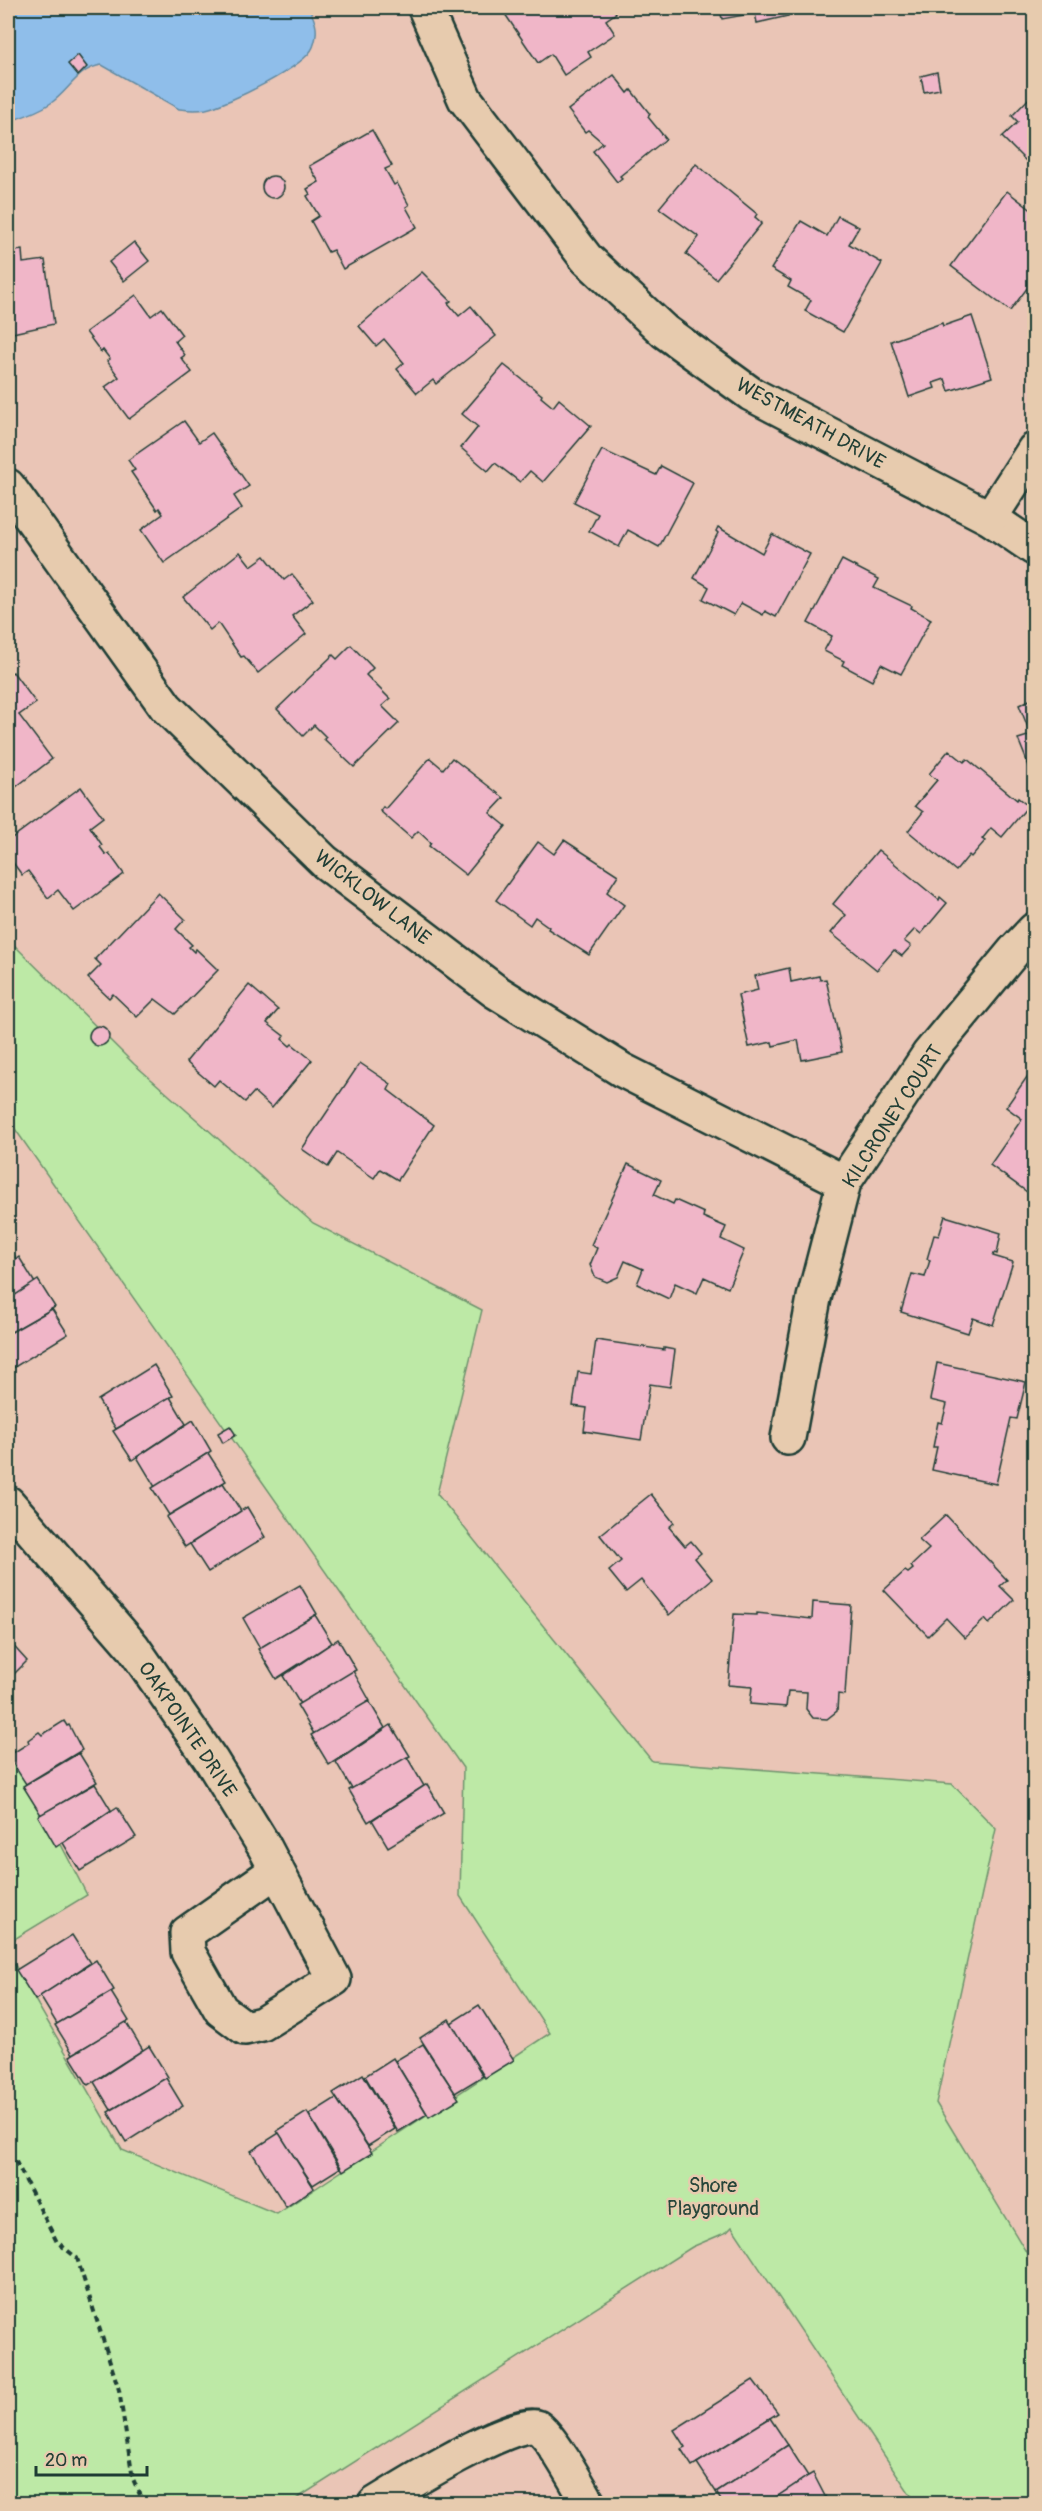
<svg xmlns="http://www.w3.org/2000/svg" width="1042" height="2511" font-family="Pangolin,sans-serif">
<style>
.green{fill:#bde9a6;stroke:#6e936d;stroke-width:1.5}
.water{fill:#8fbeea;stroke:#628aa1;stroke-width:1.5}
.building{fill:#f0b6c8;stroke:#1f3d34;stroke-width:1.5}
.lines{fill:none;stroke-linecap:round;stroke-linejoin:round}
.minor-casing{stroke:#1f3d34;stroke-width:38}
.path{stroke:#1f3d34;stroke-width:4;stroke-dasharray:6 4.5;stroke-linecap:butt}
.minor{stroke:#e7cbae;stroke-width:33}
.labels{text-anchor:middle;stroke-width:5;stroke-linejoin:round;paint-order:stroke}
.street-label{font-size:20px;fill:#1f3d34;stroke:#e7cbae}
.park-label{font-size:20px;fill:#27463a;stroke:#e7cbae}
</style>
<rect width="100%" height="100%" fill="#eac5b6"/>
<filter id="ink" filterUnits="userSpaceOnUse"><feTurbulence type="fractalNoise" baseFrequency=".0167" numOctaves="2"/><feDisplacementMap in="SourceGraphic" scale="12" xChannelSelector="R" yChannelSelector="G"/><feConvolveMatrix kernelMatrix="1 2 1 2 8 2 1 2 1" color-interpolation-filters="sRGB"/></filter>
<g filter="url(#ink)">
<!-- green -->
<g class="green">
<path d="M8 939 134 1064 313 1223 482 1310 437 1494 652 1761 952 1784 996 1829 936 2103 1034 2265V2503H916L732 2227 727 2232 692 2247 290 2503H8V1953L122 2150 277 2214 550 2033 460 1896 463 1768 8 1119Z"/>
<path d="M8 1742 87 1895 8 1943Z"/>
</g>
<!-- water -->
<path class="water" d="M8 8H309C316 22 319 31 313 47 305 67 228 104 206 109 196 111 188 110 179 109L102 65C78 68 69 91 51 103 38 112 22 117 8 122Z"/>
<!-- building -->
<g class="building">
<path d="M516 8H613L616 13 606 20 615 34 588 52 591 57 564 75 551 54 538 63 505 14Z"/>
<path d="M696 8H786L788 16 757 23 755 13 722 19 720 9 697 14Z"/>
<path d="M78 55 87 67 78 76 68 64Z"/>
<path d="M937 72 940 89 924 92 921 76Z"/>
<path d="M614 75 628 93 631 90 650 114 648 117 666 139 620 176 622 178 617 182 593 151 603 143 588 130 585 132 568 110Z"/>
<path d="M1034 93V169L1002 137 1018 122 1012 116Z"/>
<path d="M372 130 392 166 385 169 394 185 397 183 409 205 406 207 417 227 343 269 333 250 328 252 311 221 319 216 307 196 310 194 307 189 319 182 309 166Z"/>
<path d="M696 164 757 214 755 217 762 223 716 279 686 254 699 237 659 208Z"/>
<circle cx="273" cy="187" r="11"/>
<path d="M1007 191 1034 212V279L1010 311 951 266Z"/>
<path d="M838 216 859 227 849 244 882 263 843 332 805 311 811 300 788 287 791 281 771 269 801 221 827 236Z"/>
<path d="M134 242 149 261 124 281 109 262Z"/>
<path d="M22 250 23 263 45 260 54 324 8 334V252Z"/>
<path d="M422 272 451 301 448 303 459 316 471 306 496 336 436 384 433 380 417 393 397 369 404 363 384 339 376 346 359 326Z"/>
<path d="M136 295 151 316 162 308 182 335 175 341 185 355 181 358 192 372 129 419 105 387 119 377 107 361 110 359 103 350 101 352 86 332Z"/>
<path d="M972 316 992 377 949 391 945 379 933 383 935 388 909 397 891 341 942 323 943 326Z"/>
<path d="M504 365 542 395 541 397 553 407 559 399 591 426 543 482 530 471 520 482 495 463 488 471 461 448 478 427 462 414Z"/>
<path d="M184 421 199 442 212 433 249 486 234 496 242 508 164 563 141 530 163 514 159 508 157 510 131 472 135 470 128 460Z"/>
<path d="M602 450 656 475 661 466 693 483 659 547 628 530 619 547 589 531 598 514 574 502Z"/>
<path d="M718 527 762 553 772 534 810 554 776 617 765 611 763 615 741 603 734 615 703 599 709 587 694 578 718 533 716 531Z"/>
<path d="M240 552 251 566 265 556 284 580 292 574 313 600 292 616 306 634 258 673 244 656 241 657 218 623 210 630 183 597Z"/>
<path d="M842 560 879 579 874 588 912 606 911 608 931 619 901 674 881 664 872 681 842 665 844 661 824 651 832 636 808 623Z"/>
<path d="M351 645 373 668 366 675 390 699 382 706 399 723 354 767 324 739 326 737 314 725 303 736 277 709 333 655 337 659Z"/>
<path d="M13 672 36 703 19 715 52 759 8 793V675Z"/>
<path d="M1034 698V769L1031 771 1018 739 1031 735 1019 705Z"/>
<path d="M949 750 964 762 967 759 1017 800 1018 798 1028 806 1002 837 991 828 982 839 985 841 971 857 969 855 956 871 908 831 923 812 915 806 937 780 929 774Z"/>
<path d="M430 758 443 769 452 758 504 798 490 813 506 826 466 875 429 846 431 843 418 831 411 838 380 811 383 807 385 809Z"/>
<path d="M81 787 103 817 90 827 102 845 100 847 106 855 109 853 124 874 74 911 58 890 48 898 28 871 22 875 8 856V841Z"/>
<path d="M564 840 618 875 607 892 624 905 589 955 548 929 549 927 535 917 530 925 496 900 538 842 554 854Z"/>
<path d="M878 850 939 900 940 897 947 903 921 934 915 929 904 941 911 946 902 956 894 950 877 970 831 933 846 915 833 904Z"/>
<path d="M158 893 185 919 176 929 192 945 189 947 194 952 196 949 218 970 175 1014 155 999 137 1017 113 994 109 998 88 978 101 965 95 959Z"/>
<path d="M789 968 791 982 819 976 820 980 826 979 842 1052 802 1060 798 1040 773 1046 772 1042 749 1047 738 995 758 990 755 976Z"/>
<path d="M249 985 278 1010 267 1023 284 1036 282 1039 290 1046 292 1044 312 1060 272 1108 254 1092 245 1102 219 1080 214 1086 186 1062Z"/>
<circle cx="99" cy="1036" r="10"/>
<path d="M360 1063 391 1084 388 1090 434 1125 398 1180 380 1169 374 1178 337 1153 328 1167 302 1149Z"/>
<path d="M1027 1077 1034 1082V1197L990 1165 1022 1119 1006 1107Z"/>
<path d="M628 1164 661 1180 654 1195 673 1204 675 1200 704 1213 703 1217 726 1227 721 1239 744 1250 728 1288 704 1277 697 1293 675 1283 669 1299 637 1284 643 1269 625 1261 618 1277 607 1282 595 1277 590 1265 597 1248 591 1245Z"/>
<path d="M945 1216 1001 1233 997 1254 994 1253 993 1256 1013 1262 993 1325 973 1318 968 1333 901 1312 912 1274 925 1277 930 1260 927 1259 934 1235 939 1236Z"/>
<path d="M8 1245 16 1258 8 1264Z"/>
<path d="M19 1257 35 1283 8 1300V1264Z"/>
<path d="M38 1280 55 1307 8 1334V1300Z"/>
<path d="M52 1309 68 1334 13 1368 8 1359V1334Z"/>
<path d="M596 1340 664 1350V1348L675 1350 670 1387 650 1384 641 1440 584 1431 587 1408 573 1406 578 1372 591 1374Z"/>
<path d="M937 1363 1026 1382 1017 1419 1011 1418 996 1484 932 1470 937 1447H933L938 1422 942 1423 947 1404 930 1400Z"/>
<path d="M154 1365 173 1396 116 1429 98 1400Z"/>
<path d="M170 1397 186 1424 132 1460 113 1431Z"/>
<path d="M193 1420 211 1451 155 1487 137 1457Z"/>
<path d="M230 1426 236 1435 223 1443 218 1433Z"/>
<path d="M208 1453 226 1481 169 1515 152 1488Z"/>
<path d="M223 1483 241 1511 185 1547 166 1517Z"/>
<path d="M651 1494 674 1523 669 1527 685 1546 691 1541 701 1553 695 1558 712 1579 669 1615 641 1580 626 1592 609 1571 621 1561 600 1535Z"/>
<path d="M247 1507 265 1537 208 1572 190 1544Z"/>
<path d="M946 1515 1007 1580 1000 1586 1014 1600 989 1624 985 1619 965 1638 946 1618 928 1636 884 1590 905 1571 908 1573 913 1569 911 1566 929 1549 919 1540Z"/>
<path d="M300 1585 317 1614 260 1648 243 1618Z"/>
<path d="M813 1602 851 1605 845 1695 838 1694 837 1711 827 1719 813 1718 806 1709 807 1692 788 1691 786 1707 750 1704 752 1687 728 1685 734 1614 757 1615V1613L812 1619Z"/>
<path d="M315 1615 332 1643 276 1679 258 1649Z"/>
<path d="M338 1639 356 1670 300 1704 283 1676Z"/>
<path d="M8 1640 27 1661 8 1680Z"/>
<path d="M353 1671 370 1701 314 1734 297 1705Z"/>
<path d="M369 1701 385 1728 329 1765 311 1735Z"/>
<path d="M64 1721 67 1726 69 1725 82 1750 26 1784 8 1756 29 1743 28 1740 39 1732 42 1735Z"/>
<path d="M391 1725 410 1756 352 1789 336 1762Z"/>
<path d="M79 1753 97 1782 41 1815 23 1786Z"/>
<path d="M407 1757 424 1786 368 1822 349 1790Z"/>
<path d="M95 1784 111 1810 56 1847 38 1816Z"/>
<path d="M427 1784 444 1813 388 1847 372 1820Z"/>
<path d="M117 1807 136 1837 80 1871 63 1843Z"/>
<path d="M72 1935 90 1963 35 2000 16 1970Z"/>
<path d="M96 1960 114 1990 57 2024 40 1996Z"/>
<path d="M111 1992 129 2021 73 2054 55 2025Z"/>
<path d="M479 2005 514 2060 485 2078 451 2023Z"/>
<path d="M449 2019 483 2076 455 2093 420 2038Z"/>
<path d="M126 2022 143 2050 88 2085 70 2056Z"/>
<path d="M423 2044 459 2099 429 2117 395 2061Z"/>
<path d="M149 2046 168 2077 111 2110 94 2082Z"/>
<path d="M393 2058 427 2114 398 2132 365 2076Z"/>
<path d="M363 2074 395 2129 368 2146 333 2093Z"/>
<path d="M166 2078 183 2106 126 2142 108 2112Z"/>
<path d="M336 2098 372 2153 343 2171 309 2115Z"/>
<path d="M307 2112 340 2168 313 2185 277 2131Z"/>
<path d="M279 2133 314 2188 286 2207 251 2151Z"/>
<path d="M753 2380 778 2413 692 2466 681 2449 685 2447 674 2430Z"/>
<path d="M770 2418 788 2445 716 2492 697 2463Z"/>
<path d="M788 2445 808 2476 766 2504H723L716 2492Z"/>
<path d="M813 2473 829 2504H766L808 2476Z"/>
</g>
<g class="lines">
<!-- minor casing -->
<g class="minor-casing">
<g id="minor">
<path d="M425 8 465 99 586 258 664 331 751 394 990 518 1034 548"/>
<path d="M8 486 166 707 325 862 495 991 622 1070 844 1182"/>
<path d="M990 518 1034 450"/>
<path d="M788 1438 814 1298 844 1182 929 1054 1015 950 1034 930"/>
<path d="M8 1503 133 1647 211 1760 264 1846 334 1979 262 2024 245 2028 221 2010 188 1952 187 1933 277 1870"/>
<path d="M375 2504C399 2489 515 2417 537 2427 550 2434 580 2488 589 2504"/>
</g>
</g>
<!-- path -->
<path class="path" d="M8 2154 14 2158 57 2242 77 2258 119 2390 133 2479 144 2504"/>
<!-- minor -->
<use href="#minor" class="minor"/>
</g>
</g>
<g class="labels">
<!-- street labels -->
<g class="street-label">
<text transform="translate(811 423) rotate(29)" y="7">WESTMEATH DRIVE</text>
<text transform="translate(373 897) rotate(38)" y="7">WICKLOW LANE</text>
<text transform="translate(892 1116) rotate(-57)" y="7">KILCRONEY COURT</text>
<text transform="translate(188 1729) rotate(56)" y="7">OAKPOINTE DRIVE</text>
</g>
<!-- park labels -->
<g class="park-label">
<text x="713" y="2192">Shore<tspan x="713" dy="23">Playground</tspan></text>
</g>
</g>
<!-- margin -->
<rect width="1042" height="2511" fill="none" stroke="#e7cbae" stroke-width="30"/>
<rect x="15" y="15" width="1012" height="2481" fill="none" stroke="#1f3d34" stroke-width="2" filter="url(#ink)"/>
<!-- scale -->
<path d="M36 2466v9h111v-9" fill="none" stroke="#1f3d34" stroke-width="3"/>
<text x="45" y="2466" font-size="18" fill="#1f3d34" stroke="#e7cbae" stroke-width="4.5" paint-order="stroke">20 m</text>
</svg>
